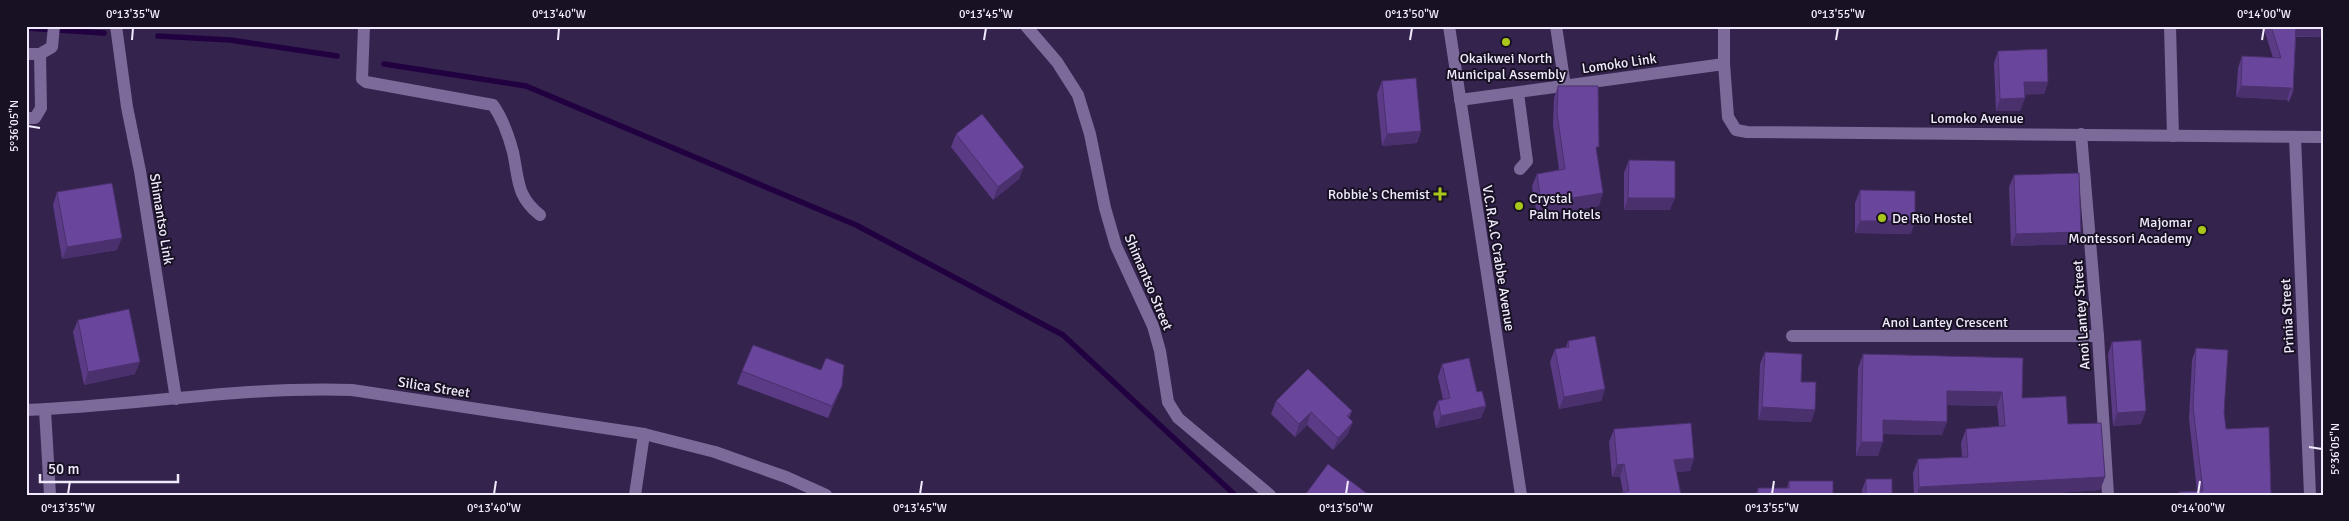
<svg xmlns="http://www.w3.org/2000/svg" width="2349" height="521" font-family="Signika,sans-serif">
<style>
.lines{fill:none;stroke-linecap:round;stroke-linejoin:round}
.stream{stroke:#220141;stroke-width:5.5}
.minor{stroke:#7b6a9a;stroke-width:12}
.wall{fill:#5b3b86}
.shaded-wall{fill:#4a306d}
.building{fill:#6a459c;stroke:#4a306d}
.ticks{fill:none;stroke:#f0ebfc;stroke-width:2}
.poi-dot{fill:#a9c71b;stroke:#181124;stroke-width:2}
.labels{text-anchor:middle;stroke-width:4;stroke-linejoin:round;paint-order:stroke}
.poi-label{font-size:14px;fill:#f0ebfc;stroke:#181124;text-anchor:end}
.street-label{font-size:14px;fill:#f0ebfc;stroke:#181124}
.neatline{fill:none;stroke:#f0ebfc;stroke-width:2}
.ticks-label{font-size:12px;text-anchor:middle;fill:#f0ebfc}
</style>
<rect width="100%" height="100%" fill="#34234d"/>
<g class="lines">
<!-- stream -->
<g class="stream">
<path d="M26 28 104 33"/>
<path d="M158 36 230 40 337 56"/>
<path d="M384 64 526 86 856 225 1063 335 1235 495"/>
</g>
<!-- minor -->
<g class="minor">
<path d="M116 26 127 107 140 171 176 399"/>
<path d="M364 26 362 79 366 82 493 105C503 119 509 137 513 152 519 180 516 196 540 215"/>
<path d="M1026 26 1057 62 1078 95 1090 134 1105 208 1116 246 1153 326 1160 351 1168 402 1178 418 1270 495"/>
<path d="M1449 26 1521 495"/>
<path d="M1556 26 1565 86"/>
<path d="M1724 26V64L1728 117 1736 130 1747 132 2323 137"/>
<path d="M2170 26 2173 136"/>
<path d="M26 54H40L52 47 54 26"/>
<path d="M1518 93 1527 161 1520 169"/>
<path d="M1460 100 1724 64"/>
<path d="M26 118H35L41 108 40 54"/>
<path d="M2081 134 2098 336 2108 495"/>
<path d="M2295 137 2310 495"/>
<path d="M1792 336H2098"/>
<path d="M26 410C135 406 243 386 352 390L644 434 715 452 786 477 826 495"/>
<path d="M45 410 50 495"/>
<path d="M635 495 644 434"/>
</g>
</g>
<!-- wall -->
<g class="wall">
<path d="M2249 26H2323V37H2296L2293 91 2289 102 2287 100 2236 97 2238 68 2242 56 2273 58 2263 26Z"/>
<path d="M1998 51 2048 82 2044 94H2025V98L2020 111H1996L1994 63Z"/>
<path d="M1382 81 1421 131 1417 143 1382 146 1377 94Z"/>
<path d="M1558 86 1596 153 1599 206 1537 216 1532 186 1537 174 1559 170 1553 125 1554 98Z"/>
<path d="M956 134 1019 179 993 200 951 147Z"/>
<path d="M1629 160 1670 210H1624V173Z"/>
<path d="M2014 175 2081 232 2076 244 2011 246 2009 187Z"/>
<path d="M1860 190 1911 234 1855 233V203Z"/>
<path d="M57 192 117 250 62 259 53 205Z"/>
<path d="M78 320 135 374 84 385 73 332Z"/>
<path d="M1568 341 1605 389 1601 401 1559 409 1550 362 1555 349 1566 347Z"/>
<path d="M2112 342 2141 424 2113 426 2108 354Z"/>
<path d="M2196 348 2224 412 2226 429 2271 495H2178L2179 492 2197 491 2189 419 2192 360Z"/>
<path d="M1765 352 1801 382 1815 410 1811 422 1758 420 1760 364Z"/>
<path d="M1863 354 2022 398 2068 424 2105 477 2100 490 2024 495H1914L1913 473 1918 459 1962 457 1961 443 1966 429 1999 426 1997 406 1947 405 1942 435 1883 434 1878 456H1856L1858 368Z"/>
<path d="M1442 364 1477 392 1486 406 1481 418 1436 428 1433 413 1438 401 1443 399 1438 377Z"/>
<path d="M821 370 837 398 828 418 737 384 742 371Z"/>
<path d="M1276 401 1352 411 1349 418 1348 434 1333 450 1307 425 1295 437 1271 414Z"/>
<path d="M1614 429 1694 458 1690 471 1676 472 1681 495 1623 492 1620 477H1612L1609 442Z"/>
<path d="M1866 479 1892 495H1862V490Z"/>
<path d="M1789 481 1833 495H1756L1758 488H1787Z"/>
</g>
<!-- shaded-wall -->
<g class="shaded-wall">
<path d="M2296 26H2323V37L2292 36Z"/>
<path d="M2024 82H2048L2044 94 2020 95Z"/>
<path d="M2241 86 2291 88 2287 100 2236 97Z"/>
<path d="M2025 98 2020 111H1996L2000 99Z"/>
<path d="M1421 131 1417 143 1382 146 1387 134Z"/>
<path d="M1024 167 1019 179 993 200 998 187Z"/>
<path d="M1603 193 1599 206 1537 216 1541 203Z"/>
<path d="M1628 198H1675L1670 210H1624Z"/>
<path d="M1860 221H1915L1911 234 1855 233Z"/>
<path d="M2081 232 2076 244 2011 246 2016 234Z"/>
<path d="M122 238 117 250 62 259 67 247Z"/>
<path d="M140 362 135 374 84 385 88 372Z"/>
<path d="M842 386 837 398 828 418 832 406Z"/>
<path d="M1605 389 1601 401 1559 409 1564 397Z"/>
<path d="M1947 391 2002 392 1997 406 1942 405Z"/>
<path d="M1486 406 1481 418 1436 428 1441 416Z"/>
<path d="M1762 407 1815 410 1811 422 1758 420Z"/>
<path d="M2146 411 2141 424 2113 426 2117 413Z"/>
<path d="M1311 412 1307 425 1295 437 1299 424Z"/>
<path d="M1883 420 1947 422 1942 435 1878 434Z"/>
<path d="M1353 422 1348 434 1333 450 1338 438Z"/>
<path d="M1861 442H1883L1878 456H1856Z"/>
<path d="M1694 458 1690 471 1669 472 1674 460Z"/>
<path d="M1624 464 1620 477H1612L1617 465Z"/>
<path d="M2105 477 2100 490 2024 495H1917L1919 487Z"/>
</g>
<!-- building -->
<g class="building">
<path d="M2271 26H2296L2293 91 2291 88 2241 86 2242 56 2281 58Z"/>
<path d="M2047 49 2048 82H2024L2025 98 2000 99 1998 51Z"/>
<path d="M1416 78 1421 131 1387 134 1382 81Z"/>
<path d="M1558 86H1598L1599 147H1596L1603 193 1541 203 1537 174 1565 169 1557 113Z"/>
<path d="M982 114 1024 167 998 187 956 134Z"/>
<path d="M1629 160 1675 161V198H1628Z"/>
<path d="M2079 173 2081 232 2016 234 2014 175Z"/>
<path d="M112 183 122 238 67 247 57 192Z"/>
<path d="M1860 190 1915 191V221H1860Z"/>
<path d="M129 309 140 362 88 372 78 320Z"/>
<path d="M1595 336 1605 389 1564 397 1555 349 1569 347 1568 341Z"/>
<path d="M2141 340 2146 411 2117 413 2112 342Z"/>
<path d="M753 345 821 370 826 358 844 365 842 386 832 406 742 371Z"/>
<path d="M2196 348 2228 350 2224 412 2226 429 2269 427 2271 495H2179V492L2203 491 2193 407Z"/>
<path d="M1765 352 1802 354 1801 382H1816L1815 410 1762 407Z"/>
<path d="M1863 354 2023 358 2022 398 2066 396 2068 424 2101 423 2105 477 1919 487 1918 459 1968 457 1966 429 2005 426 2002 392 1947 391V422L1883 420V442H1861Z"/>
<path d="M1469 358 1477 392 1482 391 1486 406 1441 416 1438 401 1450 398 1442 364Z"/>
<path d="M1308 369 1352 411 1347 416 1353 422 1338 438 1311 412 1299 424 1276 401Z"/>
<path d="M1691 423 1694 458 1674 460 1681 495H1614L1629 491 1624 464 1617 465 1614 429Z"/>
<path d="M1328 464 1369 495H1305Z"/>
<rect x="1866" y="479" width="26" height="16"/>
<path d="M1789 481H1833V495H1758V488H1789Z"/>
</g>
<!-- ticks -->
<path class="ticks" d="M132 40 133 28M558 40 559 28M984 40 986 28M1410 40 1412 28M1836 40 1838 28M2262 40 2264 28M28 126 40 128M2309 447 2322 449M68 494 70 481M494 494 496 481M920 494 922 481M1346 494 1348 481M1772 494 1774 481M2198 494 2200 481"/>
<!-- markers -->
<g class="poi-dot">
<circle cx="1506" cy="42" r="5"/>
<path d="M1437.5 186.5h5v5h5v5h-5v5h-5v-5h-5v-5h5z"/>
<circle cx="1519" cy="206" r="5"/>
<circle cx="1882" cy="218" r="5"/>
<circle cx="2202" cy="230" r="5"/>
</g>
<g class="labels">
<!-- poi labels -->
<g class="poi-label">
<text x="1506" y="63" text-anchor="middle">Okaikwei North<tspan x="1506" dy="16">Municipal Assembly</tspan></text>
<text x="1430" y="199">Robbie's Chemist</text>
<text x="1529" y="203" text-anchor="start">Crystal<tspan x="1529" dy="16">Palm Hotels</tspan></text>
<text x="1892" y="223" text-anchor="start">De Rio Hostel</text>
<text x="2192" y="227">Majomar<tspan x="2192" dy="16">Montessori Academy</tspan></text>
</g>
<!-- street labels -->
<g class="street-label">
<text transform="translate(1619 63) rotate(-8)" y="5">Lomoko Link</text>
<text x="1977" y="123">Lomoko Avenue</text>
<text transform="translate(162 219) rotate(81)" y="5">Shimantso Link</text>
<text transform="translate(1499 258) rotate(81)" y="5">V.C.R.A.C Crabbe Avenue</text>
<text transform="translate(1149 282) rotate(67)" y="5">Shimantso Street</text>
<text transform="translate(2081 315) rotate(-94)" y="5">Anoi Lantey Street</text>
<text transform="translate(2287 316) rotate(-93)" y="5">Prinia Street</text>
<text x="1945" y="327">Anoi Lantey Crescent</text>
<text transform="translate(434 387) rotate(9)" y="5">Silica Street</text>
</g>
</g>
<!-- border -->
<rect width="2349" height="521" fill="none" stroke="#181124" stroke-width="55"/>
<!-- scale -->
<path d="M40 474v8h138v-8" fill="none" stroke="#f0ebfc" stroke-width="2.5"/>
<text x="48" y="474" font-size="15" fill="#f0ebfc" stroke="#181124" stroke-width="4" paint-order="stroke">50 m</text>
<rect x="28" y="28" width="2294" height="466" class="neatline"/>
<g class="ticks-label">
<text x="133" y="18">0°13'35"W</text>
<text x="559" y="18">0°13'40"W</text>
<text x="986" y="18">0°13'45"W</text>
<text x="1412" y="18">0°13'50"W</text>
<text x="1838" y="18">0°13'55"W</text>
<text x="2264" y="18">0°14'00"W</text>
<text transform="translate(14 126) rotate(-90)" y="4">5°36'05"N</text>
<text transform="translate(2335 449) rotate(-90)" y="4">5°36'05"N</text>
<text x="68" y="512">0°13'35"W</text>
<text x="494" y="512">0°13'40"W</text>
<text x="920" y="512">0°13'45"W</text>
<text x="1346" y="512">0°13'50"W</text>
<text x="1772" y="512">0°13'55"W</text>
<text x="2198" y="512">0°14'00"W</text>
</g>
</svg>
